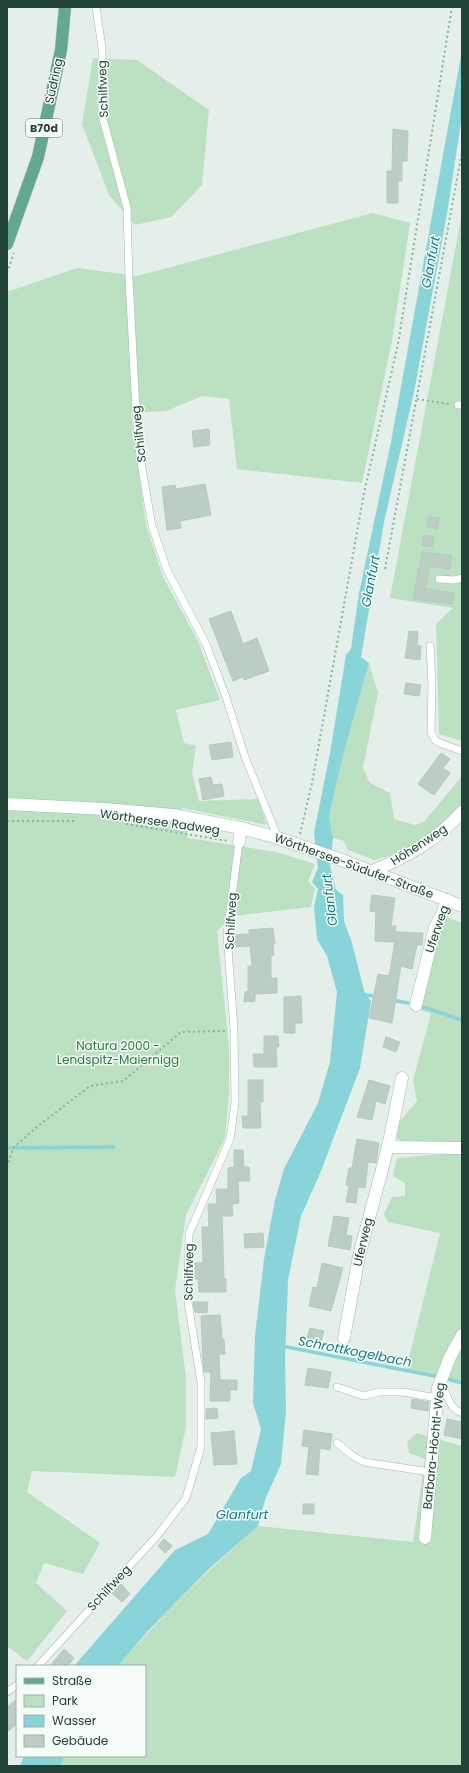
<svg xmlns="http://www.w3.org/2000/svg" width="469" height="1773" font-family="Poppins,sans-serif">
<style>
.green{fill:#bbe1c2}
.water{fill:#88d4d8}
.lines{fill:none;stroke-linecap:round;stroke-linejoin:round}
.stream{stroke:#88d4d8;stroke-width:3.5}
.building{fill:#bccdc4;stroke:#b6c9bf}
.service-casing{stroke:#a6b8b0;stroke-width:8}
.minor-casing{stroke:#a6b8b0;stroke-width:13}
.secondary-casing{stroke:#a1bbb0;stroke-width:13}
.primary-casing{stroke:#c1cac7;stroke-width:13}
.path{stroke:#82b5a0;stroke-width:2;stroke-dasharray:2 3;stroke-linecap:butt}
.service{stroke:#fff;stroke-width:7}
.minor{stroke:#fff;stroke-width:12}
.secondary{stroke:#fff;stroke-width:12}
.primary{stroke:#65a890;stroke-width:12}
.labels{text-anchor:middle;stroke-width:3;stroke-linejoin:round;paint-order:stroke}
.shield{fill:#f5fbf7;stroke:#617a70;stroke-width:1}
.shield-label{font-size:11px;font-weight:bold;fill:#214236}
.street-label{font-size:12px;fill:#214236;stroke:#f5fbf7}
.park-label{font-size:12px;fill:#277d40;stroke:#f5fbf7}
.water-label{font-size:13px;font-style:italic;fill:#157d84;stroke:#f5fbf7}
</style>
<rect width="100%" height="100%" fill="#e4efe9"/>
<!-- green -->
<g class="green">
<path d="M93 58 137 60 209 110 202 185 171 217 135 225 109 195 82 124Z"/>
<path d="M373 213 410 223 392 341 362 483 237 469 229 399 202 396 166 411 131 413 146 525 163 577 198 641 220 700 176 710 184 743 196 746 192 773 199 801 258 799 267 825 182 808 188 838 276 852 315 864 308 881 315 889 311 907 233 916 217 931 229 1047V1093L225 1138 186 1215 175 1290 186 1378V1427L175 1477 32 1471 27 1492 100 1543 83 1574 44 1563 36 1583 67 1611 27 1661 7 1646V292L77 268 137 276Z"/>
<path d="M462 213V741L439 734 436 624 453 608 390 598Z"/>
<path d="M369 663 378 693 363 768 370 783 390 793 394 819 415 825 424 822 462 776V805L444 825 398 853 374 860 348 850 344 841 333 838 329 816 343 756Z"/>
<path d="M446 917 462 923V1144L407 1143 393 1137 396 1126 417 1101 413 1080 431 1014 418 1009 440 927Z"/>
<path d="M462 1152V1384L406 1370 440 1233 388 1222 384 1214 392 1197 405 1196V1183L393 1176 397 1158Z"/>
<path d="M417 1433 462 1446V1766H61L64 1756H145V1666H118C161 1616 208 1570 258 1526L413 1542 425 1459 409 1453 407 1442Z"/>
</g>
<!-- water -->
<g class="water">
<path d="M462 50V116L447 214 414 392 384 522 361 657 369 663 343 756 329 816 333 838 330 866 336 890 343 895 344 921 352 943 365 994 371 1001 360 1068 321 1171 301 1216 288 1280 285 1360 286 1411 281 1464 265 1500 258 1526 210 1568 147 1632 118 1666H74L175 1550 208 1534 241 1478 251 1471 261 1429 253 1403 255 1336 264 1259 275 1200 284 1169 318 1103 330 1062 337 992 327 956 317 939 314 907 318 889 312 882 318 868 314 833 330 753 346 655 351 649 359 593 391 442Z"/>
<path d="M24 1756H64L61 1766H20Z"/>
</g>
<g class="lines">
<!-- stream -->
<g class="stream">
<path d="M361 994 378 997"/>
<path d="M392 1000 408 1003"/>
<path d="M423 1007 462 1020"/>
<path d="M7 1148 114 1147"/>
<path d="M282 1346 439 1377"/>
<path d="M444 1378 462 1383"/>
</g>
</g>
<!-- building -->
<g class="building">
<path d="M393 129 408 131 407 161H402V181H398V203H387V171H392Z"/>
<path d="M209 429 210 445 194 447 192 431Z"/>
<path d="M205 484 211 515 180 521 181 528 167 530 162 487 175 485 176 489Z"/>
<path d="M429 517 439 518 437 529 427 527Z"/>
<path d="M424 535 434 537 432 547 422 545Z"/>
<path d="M422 552 452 556 450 569 420 565Z"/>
<path d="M419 567 429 568 426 589 454 593 453 604 413 599Z"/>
<path d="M231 611 243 644 257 638 269 671 244 680 243 677 233 681 209 619Z"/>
<path d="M409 631 418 632 417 646H421L420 660 405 658Z"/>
<path d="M406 683 421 685 419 696 404 694Z"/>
<path d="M231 742 233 757 212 760 209 745Z"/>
<path d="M441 753 450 759 443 768 450 773 434 795 418 784Z"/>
<path d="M211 777 213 785 222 784 224 796 203 800 199 779Z"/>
<path d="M372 895 395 898 391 926H396L395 932 423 933 422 945H417L412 969 401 966 392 1023 369 1018 378 974 389 976 395 942 375 941 376 912 370 911Z"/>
<path d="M273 928 275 944H273L274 955 271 956V978H277V993L255 994V1001L244 1002 245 992 248 991V966H252L250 946 234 947 233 935 249 934V930Z"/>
<path d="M301 996 302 1023H295V1033H284V997Z"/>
<path d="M264 1036H278L279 1047H276L277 1067H254L253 1054H264Z"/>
<path d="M386 1037 400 1042 396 1052 383 1047Z"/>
<path d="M248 1080H263V1102H260L261 1128H243L242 1116H248Z"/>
<path d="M369 1080 390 1086 385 1104 376 1101 372 1120 357 1117Z"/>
<path d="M357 1139 379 1143 376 1163 368 1162 365 1188 358 1187 356 1203 346 1202 349 1186 346 1185 349 1168H352Z"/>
<path d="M234 1150H243L244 1167H249L250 1181H238L239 1203 232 1204 233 1216H222L224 1279H226V1292H199L198 1279H195V1263H203L202 1227H209L208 1204H217L216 1189H228V1168L234 1167Z"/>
<path d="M334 1216 349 1218 346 1235 352 1236 350 1250 328 1246Z"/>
<path d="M263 1233 264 1247 245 1248 244 1234Z"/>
<path d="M322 1263 343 1268 331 1311 309 1306 313 1287 317 1288Z"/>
<path d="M193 1302H208L207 1313 195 1312Z"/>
<path d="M220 1315 222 1339H224L225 1354H219L220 1380H237V1390H230V1401H210L211 1372H204L203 1361 201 1316Z"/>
<path d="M310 1328 324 1331 321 1341 307 1338Z"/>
<path d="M308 1368 331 1372 328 1388 305 1385Z"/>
<path d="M412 1399 429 1402 428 1411 411 1408Z"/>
<path d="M217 1408 218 1418 206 1419V1409Z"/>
<path d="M447 1419 462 1422V1439L444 1435Z"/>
<path d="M304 1430 332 1434 330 1450 320 1448 318 1475 306 1474 309 1447 302 1446Z"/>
<path d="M234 1431 237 1464 214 1465 211 1433Z"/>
<rect x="303" y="1504" width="11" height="10"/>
<path d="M164 1539 172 1546 165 1553 158 1546Z"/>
<path d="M121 1584 130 1594 122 1602 112 1593Z"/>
<path d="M64 1649 74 1658 68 1666H50Z"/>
<path d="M17 1699V1724L7 1732V1707Z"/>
</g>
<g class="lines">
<!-- service casing -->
<g class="service-casing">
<g id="service">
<path d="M96 7 102 48V115L127 208 129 279 136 411 140 457 152 526 167 570 206 644 226 697 245 757 278 838"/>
<path d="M458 405H462"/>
<path d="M439 579 454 580 462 578"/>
<path d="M430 646 432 684 431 732 435 740 440 743 462 751"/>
<path d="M441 1380C446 1392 448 1408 462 1413"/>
<path d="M337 1387 364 1396 379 1392H403L437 1398"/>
<path d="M337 1443 353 1456 364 1462 430 1472"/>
<path d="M38 1666 157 1536 186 1498 201 1447V1382L188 1302 189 1234 230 1139 235 1103 234 1030 227 934 239 842"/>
<path d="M7 1692 17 1685"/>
</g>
</g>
<!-- minor casing -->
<g class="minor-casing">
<g id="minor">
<path d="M239 842 241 828"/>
<path d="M372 871C407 857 437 840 462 812"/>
<path d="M416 1005 435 927 443 912 447 900"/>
<path d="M388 1147 462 1148"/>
<path d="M344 1338 359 1256 388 1147 402 1078"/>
<path d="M425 1538 438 1388 450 1357 462 1335"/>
</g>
</g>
<!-- secondary casing -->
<g class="secondary-casing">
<path id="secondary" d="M7 804 105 809 173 815 241 828 278 838 347 862 462 906"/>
</g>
<!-- primary casing -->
<g class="primary-casing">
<path id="primary" d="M7 244 38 157 61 50 65 7"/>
</g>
<!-- path -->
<g class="path">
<path d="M7 273 14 253"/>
<path d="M417 399 449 404"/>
<path d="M385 569 462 152"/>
<path d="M7 821H74"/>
<path d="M126 824 228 841"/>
<path d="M300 834 312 783 364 493 398 344 452 7"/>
<path d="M7 1167 13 1148 38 1126 90 1086 123 1081 181 1032 225 1031"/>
</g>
<!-- service -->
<use href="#service" class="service"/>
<!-- minor -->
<use href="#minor" class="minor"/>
<!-- secondary -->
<use href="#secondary" class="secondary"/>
<!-- primary -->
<use href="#primary" class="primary"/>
</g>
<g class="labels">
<!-- shield labels -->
<rect class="shield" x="26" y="119" width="36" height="18" rx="3"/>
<g class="shield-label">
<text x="44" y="132">B70d</text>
</g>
<!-- street labels -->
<g class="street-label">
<text transform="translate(54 81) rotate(-78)" y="4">Südring</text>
<text transform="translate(103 89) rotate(-92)" y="4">Schilfweg</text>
<text transform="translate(139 434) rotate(-96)" y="4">Schilfweg</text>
<text transform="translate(160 822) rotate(8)" y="4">Wörthersee Radweg</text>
<text transform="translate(419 845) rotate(-33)" y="4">Höhenweg</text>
<text transform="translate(354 866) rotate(20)" y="4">Wörthersee-Südufer-Straße</text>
<text transform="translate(231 921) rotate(-87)" y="4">Schilfweg</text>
<text transform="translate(437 929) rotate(-71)" y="4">Uferweg</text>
<text transform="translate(363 1242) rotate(-77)" y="4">Uferweg</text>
<text transform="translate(189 1272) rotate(-89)" y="4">Schilfweg</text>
<text transform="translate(434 1446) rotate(-84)" y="4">Barbara-Höchtl-Weg</text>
<text transform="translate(109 1588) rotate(-47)" y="4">Schilfweg</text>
</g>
<!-- park labels -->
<g class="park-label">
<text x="118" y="1050">Natura 2000 -<tspan x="118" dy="14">Lendspitz-Maiernigg</tspan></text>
</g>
<!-- water labels -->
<g class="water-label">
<text transform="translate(430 262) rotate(-79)" y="5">Glanfurt</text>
<text transform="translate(370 581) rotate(-79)" y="5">Glanfurt</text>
<text transform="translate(329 900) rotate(-97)" y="5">Glanfurt</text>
<text transform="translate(355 1351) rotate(11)" y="5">Schrottkogelbach</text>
<text x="242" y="1519">Glanfurt</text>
</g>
</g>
<!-- border -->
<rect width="469" height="1773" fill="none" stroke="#214236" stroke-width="16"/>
<!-- legend -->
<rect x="16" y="1665" width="130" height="92" fill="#f5fbf7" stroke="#a0b1aa"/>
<rect x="24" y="1678" width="20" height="6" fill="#65a890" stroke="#a0b1aa"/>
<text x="52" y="1685" font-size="12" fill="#214236">Straße</text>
<rect x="24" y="1695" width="20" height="12" fill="#bbe1c2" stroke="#a0b1aa"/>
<text x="52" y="1705" font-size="12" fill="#214236">Park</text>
<rect x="24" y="1715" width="20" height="12" fill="#88d4d8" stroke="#a0b1aa"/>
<text x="52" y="1725" font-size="12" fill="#214236">Wasser</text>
<rect x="24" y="1735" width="20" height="12" fill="#bccdc4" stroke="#a0b1aa"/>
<text x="52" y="1745" font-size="12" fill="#214236">Gebäude</text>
</svg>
